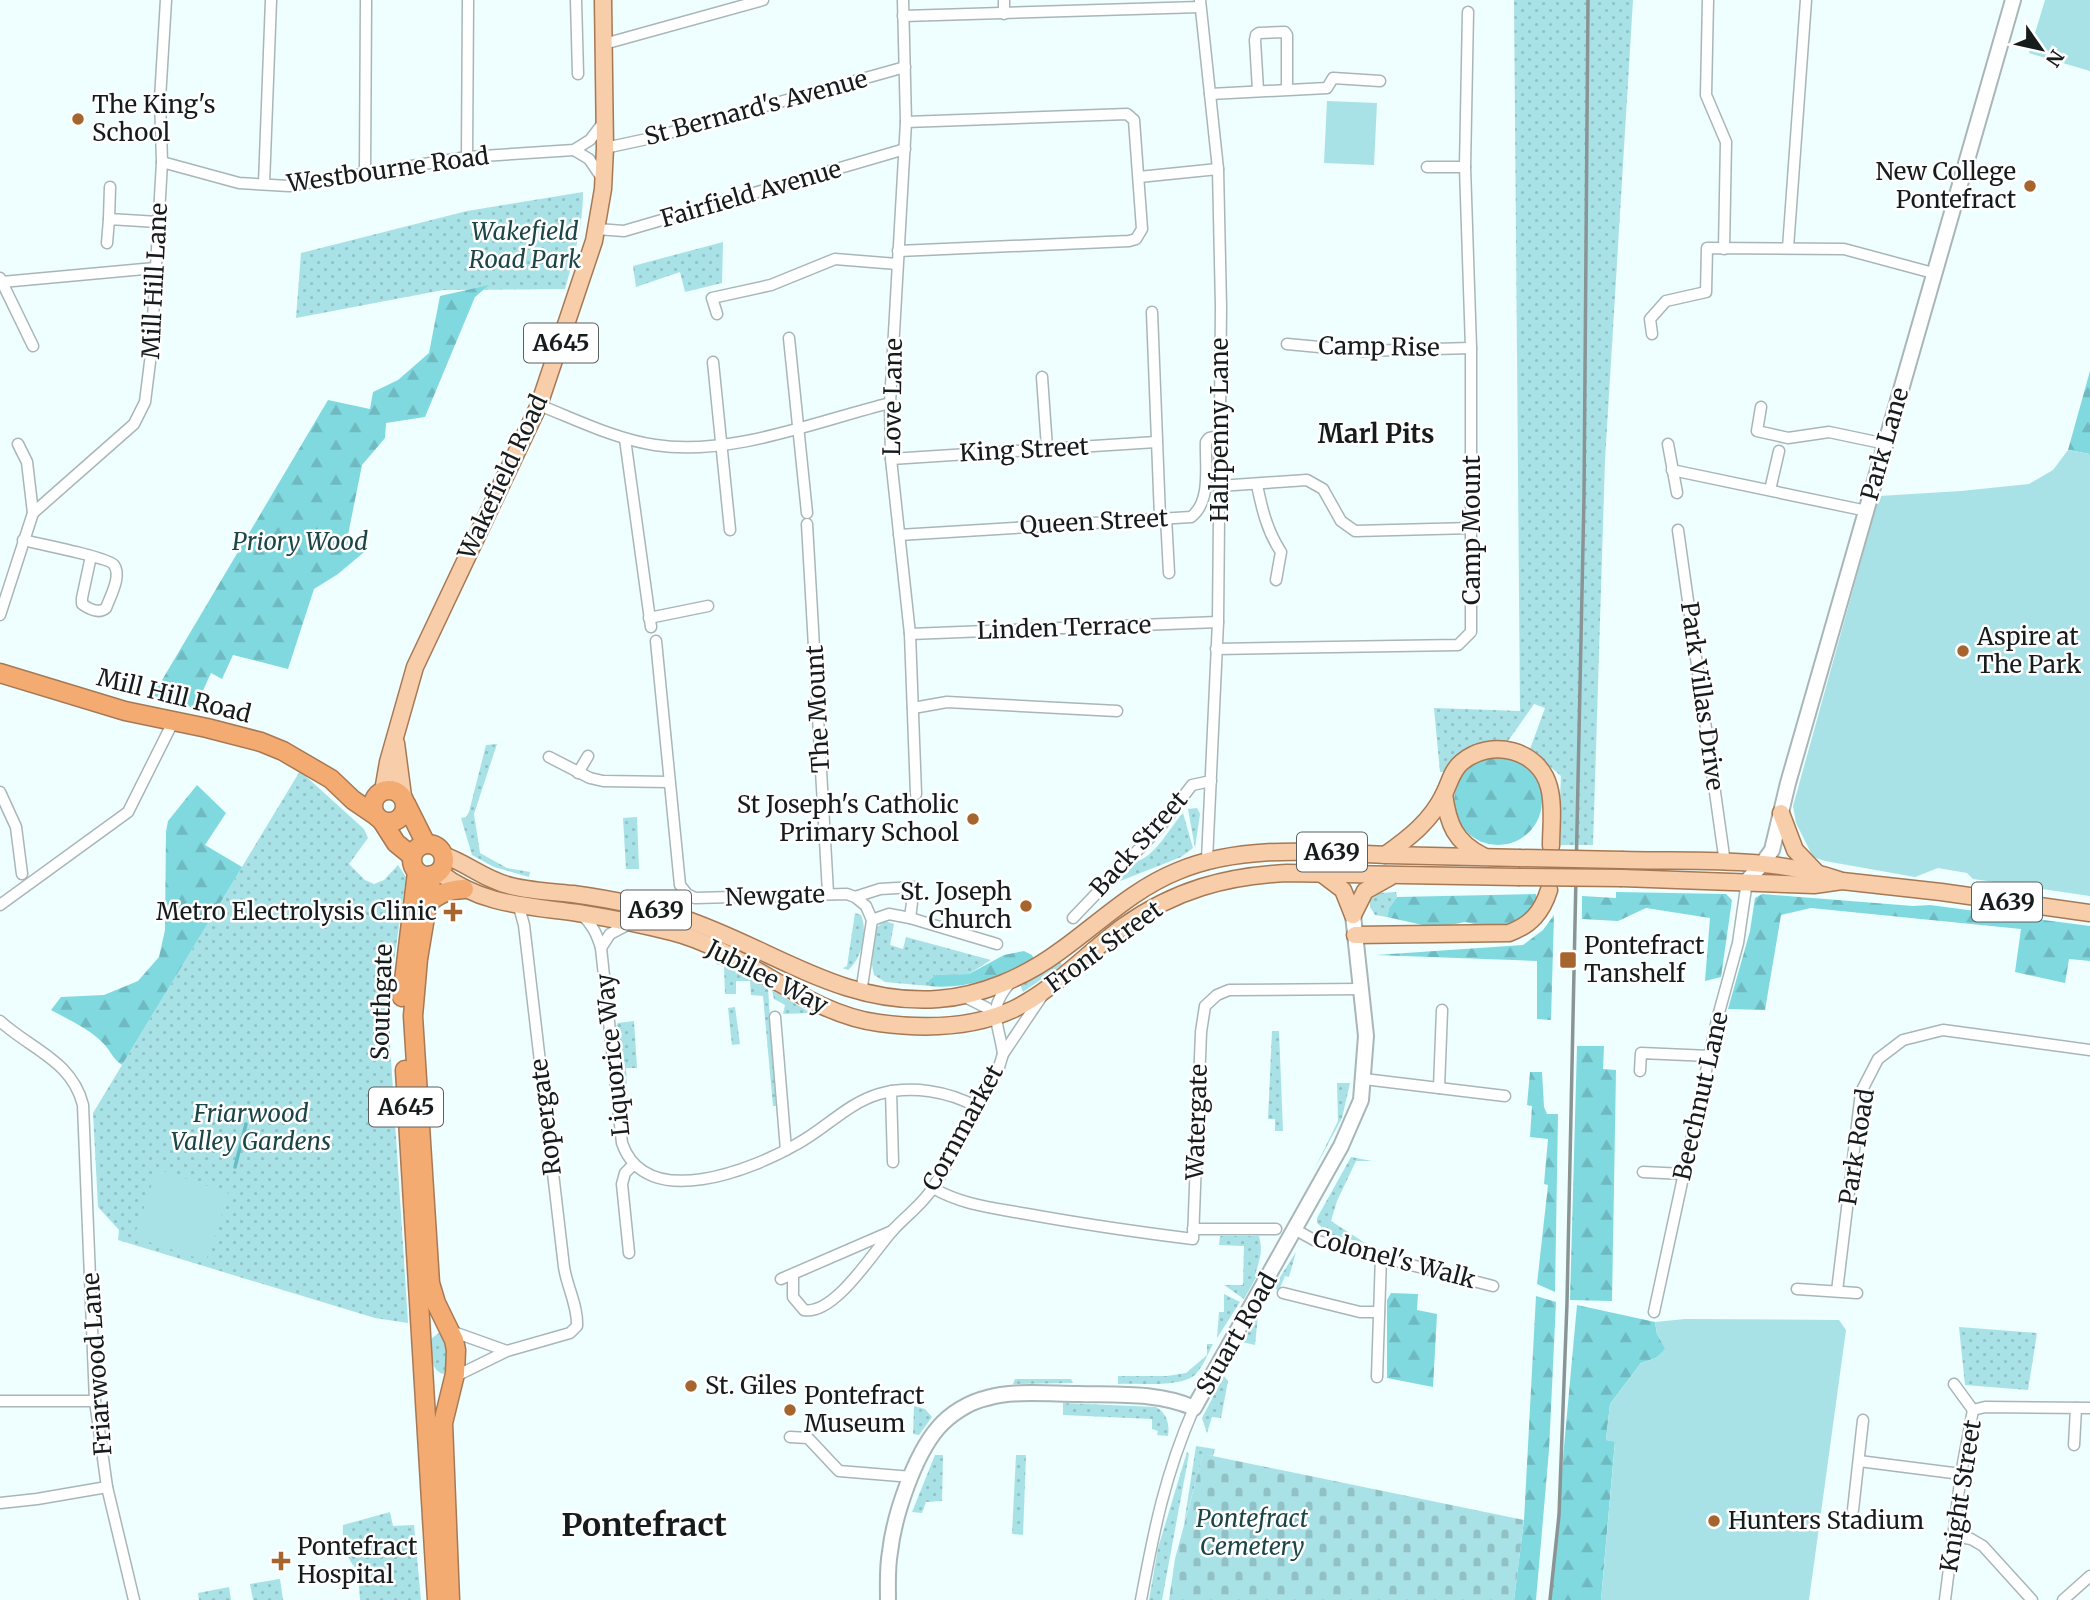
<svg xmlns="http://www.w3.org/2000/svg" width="2090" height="1600" font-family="Merriweather,serif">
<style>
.green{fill:url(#green-dots)}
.forest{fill:url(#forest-firs)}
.cemetery{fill:url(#cemetery-stones)}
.pitch{fill:#a9e2e6}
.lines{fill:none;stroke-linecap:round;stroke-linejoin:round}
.stream{stroke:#66bec5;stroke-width:3.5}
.street-casing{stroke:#a9b6b7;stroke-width:13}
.secondary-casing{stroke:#a9b6b7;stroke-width:18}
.primary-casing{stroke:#a67954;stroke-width:19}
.highway-casing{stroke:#a67954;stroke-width:21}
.street{stroke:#fff;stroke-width:10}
.secondary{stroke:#fff;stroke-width:14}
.primary{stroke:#f8cdaa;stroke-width:16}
.highway{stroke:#f4ab72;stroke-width:18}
.rail{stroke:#8a9495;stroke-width:3.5}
.primary-bridge-casing{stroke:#a67954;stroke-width:19;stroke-linecap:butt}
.primary-bridge{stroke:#f8cdaa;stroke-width:16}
.poi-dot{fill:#a6652f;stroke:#fff;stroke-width:2.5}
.labels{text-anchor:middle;stroke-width:5;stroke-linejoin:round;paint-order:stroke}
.shield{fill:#fff;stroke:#5c5f60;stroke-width:2}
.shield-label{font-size:23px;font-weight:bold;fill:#161b1c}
.poi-label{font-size:24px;fill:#161b1c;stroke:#fff;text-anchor:start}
.street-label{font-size:24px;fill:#161b1c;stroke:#fff}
.park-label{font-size:24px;font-style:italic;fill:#1b4547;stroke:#fff}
.neighbourhood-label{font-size:26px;font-weight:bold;fill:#161b1c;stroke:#fff}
.district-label{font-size:32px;font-weight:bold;fill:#161b1c;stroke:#fff}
</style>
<defs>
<pattern id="green-dots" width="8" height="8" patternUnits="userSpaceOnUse" patternTransform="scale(1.75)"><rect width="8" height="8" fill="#a9e2e6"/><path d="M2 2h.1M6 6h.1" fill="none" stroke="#91c1c5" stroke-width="1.8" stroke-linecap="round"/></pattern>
<pattern id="forest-firs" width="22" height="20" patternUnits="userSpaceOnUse" patternTransform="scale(1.75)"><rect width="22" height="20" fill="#81d9e0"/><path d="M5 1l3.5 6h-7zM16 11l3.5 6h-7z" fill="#6fbac0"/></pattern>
<pattern id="cemetery-stones" width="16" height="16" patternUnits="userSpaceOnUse" patternTransform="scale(1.75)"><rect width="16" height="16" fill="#a9e2e6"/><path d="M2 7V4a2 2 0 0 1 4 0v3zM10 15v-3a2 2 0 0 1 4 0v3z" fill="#91c1c5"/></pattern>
</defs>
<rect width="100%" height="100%" fill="#effeff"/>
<!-- green -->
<g class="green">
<path d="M1514 0H1633L1605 460 1593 845H1558L1561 776 1530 749 1545 708 1534 704 1508 741C1474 742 1467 745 1448 772H1440L1434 708 1520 711Z"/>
<path d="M583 192C583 226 574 257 565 289L443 290 296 318 301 253 467 211Z"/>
<path d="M723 242 722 283 685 292 680 272 636 287 633 266Z"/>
<path d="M497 744 474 814 480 853 507 868 530 872 529 877 494 867 472 855 461 818 466 817 469 812 486 745Z"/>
<path d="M300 771 364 829 368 838 349 864 365 880 374 884 384 880 398 865 406 877 390 989V1044L408 1323 375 1318 118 1240 119 1230 98 1207 93 1113Z"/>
<path d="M1197 808 1200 814 1195 848 1188 809Z"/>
<path d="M1183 813 1193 848 1181 857 1110 885 1138 861C1157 854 1170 827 1183 813Z"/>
<path d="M637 817 639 869H626L623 818Z"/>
<path d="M1396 892 1397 897 1389 908 1387 917 1375 915 1370 907V900L1379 893Z"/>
<path d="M855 913 861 915C868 931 862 959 848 970L843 968 847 966Z"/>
<path d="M885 921 894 924 890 945 903 949 906 937 991 960 969 974 936 975 929 980V986L885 982 874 975 872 965 875 930 877 927Z"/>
<path d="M717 960 744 973 768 988 776 1106H773L763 996 751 995 750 981H736V994H725L724 966 716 964Z"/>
<path d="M1059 961 1062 965 1023 992 1020 984Z"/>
<path d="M772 990 811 1013 783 1014 785 1005 774 999Z"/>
<path d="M735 1007 740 1044 732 1045 728 1008Z"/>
<path d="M634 1021 637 1068H626L628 1109H624L616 1026 618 1023Z"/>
<path d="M1272 1031H1279L1283 1131H1275V1119H1268Z"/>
<path d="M1337 1083H1350L1342 1118 1314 1170 1338 1121Z"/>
<path d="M1351 1157 1372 1161H1356L1337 1201 1331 1221 1365 1243 1329 1234 1317 1223V1218Z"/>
<path d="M1220 1236H1259C1263 1251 1260 1258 1256 1272L1258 1274 1244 1299 1224 1285H1243L1244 1246 1219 1245Z"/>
<path d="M1296 1252 1289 1277 1285 1276 1279 1290 1273 1288Z"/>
<path d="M1224 1294 1240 1302 1217 1338 1219 1312H1224Z"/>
<path d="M1258 1316 1255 1345 1242 1342Z"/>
<path d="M1959 1327 2037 1333 2028 1390 1965 1385Z"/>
<path d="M439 1333 447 1338 448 1371 443 1374C429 1369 431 1351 432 1338Z"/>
<path d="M1207 1344H1213C1208 1354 1203 1366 1196 1374 1182 1388 1138 1383 1118 1384V1376H1167L1186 1373 1207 1355Z"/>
<path d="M1224 1376 1228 1381 1221 1418 1212 1417 1207 1433 1202 1418Z"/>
<path d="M1015 1379H1071L1073 1383 1013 1384Z"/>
<path d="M1063 1403 1156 1407C1167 1413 1170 1425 1168 1436L1157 1435 1158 1431 1152 1429V1419L1063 1415Z"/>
<path d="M914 1406 925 1409 932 1417 919 1435 913 1434Z"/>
<path d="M1196 1446 1215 1449 1213 1456 1203 1455 1184 1524Z"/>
<path d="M1187 1452 1189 1454 1162 1600H1149L1158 1548Z"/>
<path d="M935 1455H943L942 1501 926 1502 922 1513 912 1512Z"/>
<path d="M1016 1455H1026L1023 1535 1012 1534Z"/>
<path d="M390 1512 393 1526 414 1525 421 1600H360L358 1571C345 1557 342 1544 343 1525Z"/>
<path d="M280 1579 283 1600H253L250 1584Z"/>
<path d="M229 1587 231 1600H199L198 1593Z"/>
</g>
<!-- forest -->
<g class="forest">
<path d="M489 285 475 297 425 417 386 423 385 438 362 465 348 535 369 548 338 574 314 589 288 669 233 655 222 679 211 673 195 708 152 697 328 400 370 409 373 392 398 380 429 353 440 296Z"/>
<path d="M2090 371V454L2068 450Z"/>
<circle cx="1498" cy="801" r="44"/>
<path d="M197 785 226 813 205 845 242 867 122 1065C113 1059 111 1052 104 1044 90 1029 69 1020 51 1010L61 997 104 995 138 981 159 957 165 930 166 832 168 821Z"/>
<path d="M1616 892 1726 894 1732 900 1721 977 1705 981 1710 918 1646 908 1618 921 1582 919V896L1616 898Z"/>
<path d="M1536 894 1537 909 1524 921 1489 927 1465 922 1436 928 1387 917 1389 908 1397 897Z"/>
<path d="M1762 894 1913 906 1930 905 2090 926V961L2069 959 2065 983 2015 972 2021 929 1811 908 1781 915 1765 1010 1728 1009 1750 931 1755 898Z"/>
<path d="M1554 915 1551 1020 1537 1019V961L1376 955 1523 945 1543 930Z"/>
<path d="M1024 951 1032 955 1034 959C1000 976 968 990 929 986V980L936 975 969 974 1004 955Z"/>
<path d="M1577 1046H1604L1603 1069 1616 1070 1612 1301 1570 1300Z"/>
<path d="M1530 1072H1542L1544 1107 1547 1114H1558L1555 1292 1537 1284 1548 1185 1544 1184 1548 1139 1530 1137 1532 1106 1527 1105Z"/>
<path d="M1391 1293 1418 1294 1417 1310 1437 1314 1433 1387 1387 1378V1300Z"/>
<path d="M1536 1296 1556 1302 1549 1450 1536 1600H1514L1524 1520Z"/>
<path d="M1577 1305 1655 1322 1657 1334 1666 1349 1656 1358 1641 1363 1610 1404 1606 1440 1615 1441 1601 1600H1550Z"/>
</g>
<!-- cemetery -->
<path class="cemetery" d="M1203 1454 1524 1520 1514 1600H1169L1175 1559Z"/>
<!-- pitch -->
<g class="pitch">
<path d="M2045 0H2090V71L2029 53Z"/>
<path d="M1327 101 1377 103 1374 165 1324 163Z"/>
<path d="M2068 450 2090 454V896L1973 879 1967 873 1938 868 1915 877 1825 861 1813 857 1796 823 1793 806 1879 496 1961 491 2029 484 2053 470Z"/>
<path d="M157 1169 229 1193 206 1261 134 1237Z"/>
<path d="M1685 1319 1839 1320 1846 1330 1809 1600H1601L1615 1442 1606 1440 1610 1404 1641 1363 1656 1358 1665 1349 1657 1334 1655 1322Z"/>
</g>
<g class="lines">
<!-- stream -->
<path class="stream" d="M235 1167 246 1124"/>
<!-- street casing -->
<g class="street-casing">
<g id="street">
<path d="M576 0 578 74"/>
<path d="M903 0 906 122 890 403 891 459 910 634 916 794"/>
<path d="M1004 0V14"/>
<path d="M1200 0 1218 169 1221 307 1218 622 1207 860"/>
<path d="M1708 0 1706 95 1726 142 1724 249"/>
<path d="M903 16 1200 7"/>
<path d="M604 44 763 0"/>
<path d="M1258 90 1255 40 1256 35 1259 33 1285 32 1287 35V89"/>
<path d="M1210 94 1327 88 1333 78 1380 81"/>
<path d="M605 148 647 139 905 67"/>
<path d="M574 150 589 159 602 178"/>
<path d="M467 157 468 0"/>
<path d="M162 162 239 183 289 186 467 157 574 150 590 140 603 123"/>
<path d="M1427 167H1465"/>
<path d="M365 173 366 0"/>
<path d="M1139 177 1218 169"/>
<path d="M264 184 271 0"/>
<path d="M109 219 110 187"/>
<path d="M597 229 624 231 905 149"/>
<path d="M107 243 109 219 158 222"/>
<path d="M1788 248 1806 0"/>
<path d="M898 251 1129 241 1136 239 1142 229 1134 120 1127 114 906 122"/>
<path d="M0 278 33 346"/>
<path d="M2 282 155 268"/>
<path d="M1152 312 1160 517"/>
<path d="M717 314 712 298 771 285 835 259 897 264"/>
<path d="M1652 334 1650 319 1666 301 1706 292 1707 248 1844 249 1933 273"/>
<path d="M789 338 807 513"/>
<path d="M1287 344 1362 351 1471 348"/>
<path d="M713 362 730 530"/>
<path d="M1042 377 1047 448"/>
<path d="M539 405C577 420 615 439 655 445 730 457 817 421 890 403"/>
<path d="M1761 407 1757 431 1788 438 1829 432 1886 444"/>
<path d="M625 439 651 627"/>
<path d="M1668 444 1677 493"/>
<path d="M891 459 1156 442"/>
<path d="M1672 470 1867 511"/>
<path d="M1257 485C1262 509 1267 531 1281 552L1276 580"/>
<path d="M1219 486 1307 480 1323 489 1341 521 1355 531 1472 528"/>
<path d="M1770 490 1779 451"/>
<path d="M33 513 134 424 145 402 151 354 162 162 160 99 166 0"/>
<path d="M1166 517 1169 573"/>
<path d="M807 524 828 893"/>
<path d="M1678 530 1725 863"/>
<path d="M899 535 1191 517C1212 501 1205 465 1206 442L1209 438 1221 435"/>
<path d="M23 540C36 543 110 558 114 565 122 576 110 597 106 608 99 614 89 609 82 604V598L91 556"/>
<path d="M0 615 33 513 27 462 18 444"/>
<path d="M649 618 708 606"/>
<path d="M910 634 1218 622"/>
<path d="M656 641 680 885 687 894 695 898 847 894 855 897 866 906 872 920 861 993"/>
<path d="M1216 649 1458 645 1471 632V348L1465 167 1468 12"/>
<path d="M913 708 947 702 1117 711"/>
<path d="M549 757 590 778 603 781 669 782"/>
<path d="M578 773 588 756"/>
<path d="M0 792 16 827 22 874"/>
<path d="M855 897 880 889 914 887 910 918 889 914 872 920"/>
<path d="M0 905 128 812 173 722"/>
<path d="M581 914C592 924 597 934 601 948L622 1143C646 1213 754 1169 797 1144 825 1129 848 1103 879 1094 911 1085 948 1091 977 1107"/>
<path d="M910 918 997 944"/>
<path d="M1073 918 1159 828 1192 785 1211 781"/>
<path d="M601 948 610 934 629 924"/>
<path d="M963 996 987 1008 994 1016"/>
<path d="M775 1017 786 1150"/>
<path d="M0 1021C32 1050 72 1061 83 1105L95 1401 107 1487 134 1600"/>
<path d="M1003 1054C999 1023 986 1010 1010 983"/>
<path d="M1640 1071 1641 1053 1710 1056"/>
<path d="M1364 1079 1505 1096"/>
<path d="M1439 1088 1442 1010"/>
<path d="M891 1091 893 1162"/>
<path d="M1643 1172 1684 1174"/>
<path d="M933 1188C962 1205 994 1208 1027 1214 1082 1224 1137 1232 1193 1239L1201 1032 1205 1006 1217 995 1229 990 1362 989"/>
<path d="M1193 1229H1276"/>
<path d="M1296 1230 1314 1240 1493 1286"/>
<path d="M629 1253 622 1184 625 1173 634 1164"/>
<path d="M793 1275V1297L804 1310C835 1316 875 1249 894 1229 907 1215 924 1203 934 1186 958 1148 978 1107 999 1067L1003 1054 1042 996"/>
<path d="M781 1279 892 1231"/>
<path d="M1797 1289 1857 1293"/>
<path d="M1837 1291 1861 1092 1878 1059 1903 1040 1943 1030 2090 1050"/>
<path d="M1283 1293 1360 1312H1379"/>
<path d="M1654 1312 1717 1020 1738 943 1747 881"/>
<path d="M451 1331 507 1351"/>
<path d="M454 1377 507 1351 570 1333 577 1326C578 1306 567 1287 564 1267L524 925 519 907"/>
<path d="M1377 1377 1381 1256"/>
<path d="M1954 1384 1973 1410"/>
<path d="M0 1401H95"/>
<path d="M1973 1410 1985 1407 2090 1408"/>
<path d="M790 1437 808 1438 839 1471 912 1477"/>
<path d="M2074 1445 2076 1408"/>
<path d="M1859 1461 1961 1474"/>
<path d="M0 1503 37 1499 107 1487"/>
<path d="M1853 1510 1863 1420"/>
<path d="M1954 1536 1971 1539 1983 1546 2032 1600"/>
<path d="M1141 1600C1154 1530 1165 1474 1194 1408"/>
<path d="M1945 1600 1961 1474 1973 1410"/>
<path d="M2063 1600 2090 1576"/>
</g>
</g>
<!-- secondary casing -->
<g class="secondary-casing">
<g id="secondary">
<path d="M1747 881 1762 864 1772 850 1788 783 2013 0"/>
<path d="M888 1600C888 1584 887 1568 890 1552 894 1516 914 1456 938 1428 950 1414 969 1402 987 1398 1014 1390 1051 1394 1078 1394 1116 1395 1159 1392 1194 1408L1341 1146 1361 1100 1366 1036 1353 915"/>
</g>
</g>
<!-- primary casing -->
<g class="primary-casing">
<g id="primary">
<path d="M396 743 403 796"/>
<path d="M383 791 388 762 415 667 539 405 594 241 603 189 605 148 603 0"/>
<path d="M1444 794C1448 824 1455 842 1483 856"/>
<path d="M1781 813 1795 850 1816 872"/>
<path d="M443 855C467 863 485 880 511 886 531 891 552 892 573 894 609 899 645 906 679 917 769 946 839 1006 938 999 981 996 1025 977 1060 951 1098 924 1133 889 1178 871 1242 844 1319 852 1387 855 1431 856 1475 857 1519 858"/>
<path d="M1385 855C1409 838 1431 821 1444 794 1450 782 1452 770 1462 762 1491 738 1539 749 1549 787 1554 805 1551 827 1551 846"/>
<path d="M1623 860C1694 862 1772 856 1839 880"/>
<path d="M439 872C480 905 528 906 578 913 609 918 641 924 672 932 744 950 806 1014 879 1023 923 1029 973 1028 1014 1009 1055 989 1087 953 1124 926 1175 890 1226 876 1287 873L1518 877"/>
<path d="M1322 874 1343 890 1353 915"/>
<path d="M1622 878 1814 885 1842 881 1941 892 2090 913"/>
<path d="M1353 915 1365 891 1390 877"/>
<path d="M1355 935 1509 933C1531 925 1542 912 1549 890"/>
</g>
</g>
<!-- highway casing -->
<g class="highway-casing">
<g id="highway">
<path d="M0 673 125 711 207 728 261 742 283 751 331 779 353 800 375 815"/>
<circle cx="389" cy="806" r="16"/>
<path d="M406 804 426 844"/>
<path d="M382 821 396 843 412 856"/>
<circle cx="428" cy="860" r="16"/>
<path d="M432 875 418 959 413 1016 430 1283 436 1303 454 1340 456 1350 455 1374 443 1423 450 1600"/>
<path d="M428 903C440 893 448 890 464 889"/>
<path d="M402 997 417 872"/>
<path d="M405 1070 437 1600"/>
</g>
</g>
<!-- street -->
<use href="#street" class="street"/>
<!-- secondary -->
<use href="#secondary" class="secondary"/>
<!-- primary -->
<use href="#primary" class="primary"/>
<!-- highway -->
<use href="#highway" class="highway"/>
<!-- rail -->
<path class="rail" d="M1550 1600 1559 1515 1567 1303 1584 497 1588 0"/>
<!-- primary-bridge casing -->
<g class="primary-bridge-casing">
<g id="primary-bridge">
<path d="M1519 858 1623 860"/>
<path d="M1518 877 1622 878"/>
</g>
</g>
<!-- primary-bridge -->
<use href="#primary-bridge" class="primary-bridge"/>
</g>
<!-- markers -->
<g class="poi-dot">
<circle cx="78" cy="119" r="7"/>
<circle cx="2030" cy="186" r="7"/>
<circle cx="1963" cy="651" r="7"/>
<circle cx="973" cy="819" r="7"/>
<circle cx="1026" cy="906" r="7"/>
<path d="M449.5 901.5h7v7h7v7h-7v7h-7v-7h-7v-7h7z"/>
<rect x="1559" y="951" width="18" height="18" rx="3.5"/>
<circle cx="691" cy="1386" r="7"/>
<circle cx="790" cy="1410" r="7"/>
<circle cx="1714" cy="1521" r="7"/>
<path d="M277.5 1550.5h7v7h7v7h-7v7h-7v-7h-7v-7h7z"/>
</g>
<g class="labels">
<!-- shield labels -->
<g class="shield">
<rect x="524" y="323.5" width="74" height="39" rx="5"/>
<rect x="1297" y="832.5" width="70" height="39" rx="5"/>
<rect x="1972" y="882.5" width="70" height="39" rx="5"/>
<rect x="621" y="890.5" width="70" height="39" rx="5"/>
<rect x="369" y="1087.5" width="74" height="39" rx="5"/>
</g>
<g class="shield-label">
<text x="561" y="351">A645</text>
<text x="1332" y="860">A639</text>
<text x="2007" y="910">A639</text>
<text x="656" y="918">A639</text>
<text x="406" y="1115">A645</text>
</g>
<!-- poi labels -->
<g class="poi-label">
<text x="92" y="113">The King's<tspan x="92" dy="28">School</tspan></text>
<text x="2016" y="180" text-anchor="end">New College<tspan x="2016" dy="28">Pontefract</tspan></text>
<text x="1977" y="645">Aspire at<tspan x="1977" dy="28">The Park</tspan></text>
<text x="959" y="813" text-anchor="end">St Joseph's Catholic<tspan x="959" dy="28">Primary School</tspan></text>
<text x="1012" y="900" text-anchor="end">St. Joseph<tspan x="1012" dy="28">Church</tspan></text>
<text x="437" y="920" text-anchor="end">Metro Electrolysis Clinic</text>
<text x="1584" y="954">Pontefract<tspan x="1584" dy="28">Tanshelf</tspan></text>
<text x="705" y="1394">St. Giles</text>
<text x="804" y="1404">Pontefract<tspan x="804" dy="28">Museum</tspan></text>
<text x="1728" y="1529">Hunters Stadium</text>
<text x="297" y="1555">Pontefract<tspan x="297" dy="28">Hospital</tspan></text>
</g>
<!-- street labels -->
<g class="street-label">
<text transform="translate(756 108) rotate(-15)" y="8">St Bernard's Avenue</text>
<text transform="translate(388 170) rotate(-8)" y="8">Westbourne Road</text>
<text transform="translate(751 194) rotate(-16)" y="8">Fairfield Avenue</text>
<text transform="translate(155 281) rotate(-87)" y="8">Mill Hill Lane</text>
<text transform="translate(1379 347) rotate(1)" y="8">Camp Rise</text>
<text transform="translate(893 397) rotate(-89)" y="8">Love Lane</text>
<text transform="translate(1220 430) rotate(-90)" y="8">Halfpenny Lane</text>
<text transform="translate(1885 444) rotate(-74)" y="8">Park Lane</text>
<text transform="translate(1024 450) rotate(-3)" y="8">King Street</text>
<text transform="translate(503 477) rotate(-65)" y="8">Wakefield Road</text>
<text transform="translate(1094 522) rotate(-3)" y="8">Queen Street</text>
<text transform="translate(1472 530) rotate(-90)" y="8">Camp Mount</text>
<text transform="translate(1064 628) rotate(-2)" y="8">Linden Terrace</text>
<text transform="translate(174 696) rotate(14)" y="8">Mill Hill Road</text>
<text transform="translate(1702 696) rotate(82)" y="8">Park Villas Drive</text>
<text transform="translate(818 709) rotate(-93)" y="8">The Mount</text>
<text transform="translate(1139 844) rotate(-48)" y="8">Back Street</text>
<text transform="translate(775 896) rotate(-2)" y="8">Newgate</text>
<text transform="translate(1104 947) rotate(-36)" y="8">Front Street</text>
<text transform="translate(767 977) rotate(27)" y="8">Jubilee Way</text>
<text transform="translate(382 1002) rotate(-88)" y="8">Southgate</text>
<text transform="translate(613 1055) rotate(-96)" y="8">Liquorice Way</text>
<text transform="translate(1701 1096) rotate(-77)" y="8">Beechnut Lane</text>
<text transform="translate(546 1117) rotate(-97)" y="8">Ropergate</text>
<text transform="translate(1197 1122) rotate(-88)" y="8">Watergate</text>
<text transform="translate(963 1128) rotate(-61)" y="8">Cornmarket</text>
<text transform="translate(1857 1147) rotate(-81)" y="8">Park Road</text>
<text transform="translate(1394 1259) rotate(15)" y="8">Colonel's Walk</text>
<text transform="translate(1237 1334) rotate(-60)" y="8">Stuart Road</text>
<text transform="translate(97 1364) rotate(-94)" y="8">Friarwood Lane</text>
<text transform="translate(1961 1496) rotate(-81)" y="8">Knight Street</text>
</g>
<!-- park labels -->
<g class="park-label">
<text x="525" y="240">Wakefield<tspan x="525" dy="28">Road Park</tspan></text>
<text x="300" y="550">Priory Wood</text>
<text x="251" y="1122">Friarwood<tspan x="251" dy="28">Valley Gardens</tspan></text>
<text x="1252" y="1527">Pontefract<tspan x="1252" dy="28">Cemetery</tspan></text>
</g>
<!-- neighbourhood labels -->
<g class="neighbourhood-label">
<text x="1376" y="443">Marl Pits</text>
</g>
<!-- district labels -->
<g class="district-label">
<text x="644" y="1536">Pontefract</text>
</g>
</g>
<!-- north arrow -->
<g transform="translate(2041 49) rotate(124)" stroke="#ffffff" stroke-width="5" paint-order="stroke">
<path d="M0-5L12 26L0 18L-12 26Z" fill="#161b1c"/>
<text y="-10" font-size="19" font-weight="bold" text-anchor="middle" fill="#161b1c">N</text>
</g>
</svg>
